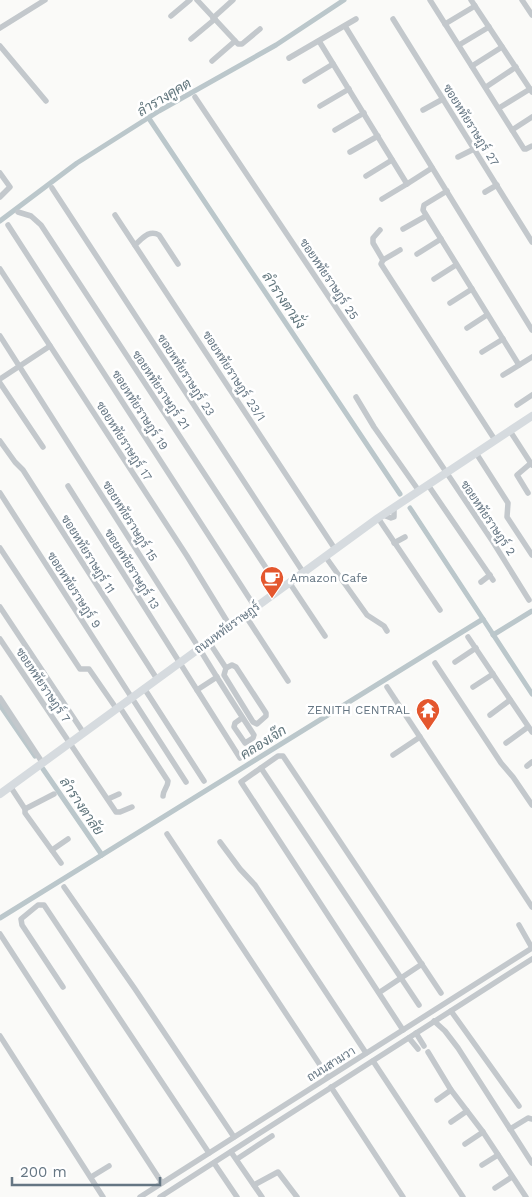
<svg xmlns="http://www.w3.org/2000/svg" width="532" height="1197" font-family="'Work Sans',Sarabun,sans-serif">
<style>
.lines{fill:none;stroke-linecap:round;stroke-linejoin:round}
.canal{stroke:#bbc7cb;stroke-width:5}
.minor{stroke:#c3c8cc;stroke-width:5.5}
.major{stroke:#d6dbdf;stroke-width:8}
.labels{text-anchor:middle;stroke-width:5;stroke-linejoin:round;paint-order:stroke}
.street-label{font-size:12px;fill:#657683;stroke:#fff}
.poi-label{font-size:12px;fill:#657683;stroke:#fff;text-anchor:start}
.water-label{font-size:14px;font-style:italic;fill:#60757c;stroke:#fff}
</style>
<rect width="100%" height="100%" fill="#fafaf8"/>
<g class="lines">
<!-- canal -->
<g class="canal">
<path d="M148 117 400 494"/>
<path d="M0 221 77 163 159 111 276 45 344 0"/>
<path d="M410 508 483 619"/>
<path d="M493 635 532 611"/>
<path d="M0 705 35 756"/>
<path d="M43 769 102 855"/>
<path d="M0 918 483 619 532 694"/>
</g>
<!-- minor -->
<g class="minor">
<path d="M197 0 238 44H242L260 29"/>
<path d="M430 0 524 149H526L532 146"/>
<path d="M471 0 532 92"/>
<path d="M522 0 532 15"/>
<path d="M171 16 190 0"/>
<path d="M213 18 233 0"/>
<path d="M393 19 532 242"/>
<path d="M445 24 475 6"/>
<path d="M345 26 532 330"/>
<path d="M0 28 45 0"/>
<path d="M191 39 215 19"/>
<path d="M319 41 407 184 432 168"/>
<path d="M459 45 489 27"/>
<path d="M0 46 46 101"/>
<path d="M289 58 356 19"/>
<path d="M212 61 235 41"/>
<path d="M472 66 502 47"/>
<path d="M305 81 333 64"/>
<path d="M486 87 516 67"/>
<path d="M195 97 493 542 529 600"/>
<path d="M320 106 349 89"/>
<path d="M499 108 530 89"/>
<path d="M423 110 443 99"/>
<path d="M335 130 364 113"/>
<path d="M512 130 532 117"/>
<path d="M350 152 378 136"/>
<path d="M458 157 474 149"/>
<path d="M0 173 10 187 0 197"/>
<path d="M366 176 392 160"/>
<path d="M52 188 303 572"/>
<path d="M447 191 424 205 423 210 519 365"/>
<path d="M485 192 497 185"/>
<path d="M382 199 407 184"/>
<path d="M18 212 31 216 41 225 280 589"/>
<path d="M115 215 335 549"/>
<path d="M8 225 255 607"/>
<path d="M403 229 426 216"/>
<path d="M380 230 373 238V243L383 260"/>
<path d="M135 245C142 239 149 229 159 235L178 264"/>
<path d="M400 250 383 260 381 264 495 440"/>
<path d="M417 254 441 239"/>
<path d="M0 269 187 556 230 626"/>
<path d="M434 279 456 265"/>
<path d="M450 303 472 289"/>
<path d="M467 328 487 315"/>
<path d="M0 336 199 648C217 678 235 706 254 735L253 738 245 743 234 727 235 723 242 718"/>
<path d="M482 352 503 339"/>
<path d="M503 375 532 357"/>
<path d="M0 379 50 346"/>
<path d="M0 383 43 447"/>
<path d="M356 397 374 427 419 491"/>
<path d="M517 405 532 395"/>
<path d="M510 431 532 465"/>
<path d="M0 441 15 462 23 470 157 679"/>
<path d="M476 453 508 503 507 517 532 555"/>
<path d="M428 485 493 580"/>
<path d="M68 486 240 758"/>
<path d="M0 493 186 782"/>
<path d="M528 493 517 475 531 463"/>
<path d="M383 515 391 518 394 517V507"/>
<path d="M378 518 440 610"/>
<path d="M394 543 405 537"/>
<path d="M0 548 80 669H89L116 708"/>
<path d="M325 556 367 615 384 626 387 631"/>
<path d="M289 582 325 636"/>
<path d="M481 582 490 575"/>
<path d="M0 607 83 732"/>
<path d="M245 615 288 681"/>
<path d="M468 637 532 732"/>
<path d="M0 639 116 812H120L132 807"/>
<path d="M209 642 226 668"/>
<path d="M455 662 476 648"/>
<path d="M435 663 501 763 513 777 532 805"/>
<path d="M232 665 236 667 266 713V716L257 724 253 722 224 675 226 668Z"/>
<path d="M387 687 532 907"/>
<path d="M473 687 493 674"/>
<path d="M144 688 204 781"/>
<path d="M197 690 217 677"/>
<path d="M0 698 42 762"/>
<path d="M119 706 168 781C168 787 163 790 163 796"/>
<path d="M490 715 510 700"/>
<path d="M506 743 528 727"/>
<path d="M393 755 420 737"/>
<path d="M527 766 532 762"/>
<path d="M261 768 419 1005"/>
<path d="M10 786 25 809V813L61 863"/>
<path d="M108 799 119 794"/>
<path d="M25 809 54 794"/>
<path d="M167 834 328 1077"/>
<path d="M220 842 240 869 255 885 366 1053"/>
<path d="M52 850 68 839"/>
<path d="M64 887 135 989 234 1137"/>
<path d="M519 925 532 948"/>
<path d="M0 934 162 1183"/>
<path d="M63 987 22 925 21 919 38 905H44L209 1153"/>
<path d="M380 992 422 964"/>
<path d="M451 1011 519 1106"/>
<path d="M434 1021 445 1031 458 1048 532 1163"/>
<path d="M403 1030 241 782 278 756H283L441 993"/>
<path d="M416 1033 424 1046"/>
<path d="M0 1036 103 1197"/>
<path d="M409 1038 418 1049"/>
<path d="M428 1052 451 1090 483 1132 526 1197"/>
<path d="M373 1061 463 1197"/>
<path d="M331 1087 403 1197"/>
<path d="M437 1100 451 1090"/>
<path d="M451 1122 467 1111"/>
<path d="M510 1129 528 1118 532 1119"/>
<path d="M465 1144 483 1132"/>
<path d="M231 1152 262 1197"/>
<path d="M237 1159 272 1136"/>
<path d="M214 1163 237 1197"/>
<path d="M482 1165 498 1155"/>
<path d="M91 1177 109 1166"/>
<path d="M254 1185 278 1172 297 1197"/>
<path d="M495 1188 512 1177"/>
<path d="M140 1197 532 948"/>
<path d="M160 1197 532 959"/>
</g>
<!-- major -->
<path class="major" d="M0 794 378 518 532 416"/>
</g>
<!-- icons -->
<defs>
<g id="cafe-pin" transform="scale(1.25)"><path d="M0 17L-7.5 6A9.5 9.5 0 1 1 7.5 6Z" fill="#e4572e" stroke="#fff"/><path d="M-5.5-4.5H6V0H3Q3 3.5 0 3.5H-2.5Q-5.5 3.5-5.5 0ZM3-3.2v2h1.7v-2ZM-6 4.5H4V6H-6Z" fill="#fff"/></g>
<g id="temple-pin" transform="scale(1.25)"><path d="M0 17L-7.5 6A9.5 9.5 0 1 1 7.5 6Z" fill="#e4572e" stroke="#fff"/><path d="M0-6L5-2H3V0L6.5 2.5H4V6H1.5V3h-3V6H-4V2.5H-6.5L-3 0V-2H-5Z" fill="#fff"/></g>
</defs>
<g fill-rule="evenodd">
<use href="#cafe-pin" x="272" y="578"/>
<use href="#temple-pin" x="428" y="710"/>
</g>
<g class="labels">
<!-- street labels -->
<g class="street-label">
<text transform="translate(471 125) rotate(58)" y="4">ซอยหทัยราษฎร์ 27</text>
<text transform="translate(329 279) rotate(56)" y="4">ซอยหทัยราษฎร์ 25</text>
<text transform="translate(186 375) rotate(57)" y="4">ซอยหทัยราษฎร์ 23</text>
<text transform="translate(234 376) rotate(57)" y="4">ซอยหทัยราษฎร์ 23/1</text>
<text transform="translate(161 390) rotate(56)" y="4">ซอยหทัยราษฎร์ 21</text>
<text transform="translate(140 410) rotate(57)" y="4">ซอยหทัยราษฎร์ 19</text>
<text transform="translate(124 441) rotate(57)" y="4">ซอยหทัยราษฎร์ 17</text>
<text transform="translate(488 518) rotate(56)" y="4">ซอยหทัยราษฎร์ 2</text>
<text transform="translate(130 521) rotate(58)" y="4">ซอยหทัยราษฎร์ 15</text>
<text transform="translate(88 554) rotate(58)" y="4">ซอยหทัยราษฎร์ 11</text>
<text transform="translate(132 569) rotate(58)" y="4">ซอยหทัยราษฎร์ 13</text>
<text transform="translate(74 590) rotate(57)" y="4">ซอยหทัยราษฎร์ 9</text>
<text transform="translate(227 628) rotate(-36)" y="4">ถนนหทัยราษฎร์</text>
<text transform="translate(43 685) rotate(56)" y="4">ซอยหทัยราษฎร์ 7</text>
<text transform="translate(331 1064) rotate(-32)" y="4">ถนนสามวา</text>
</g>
<!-- poi labels -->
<g class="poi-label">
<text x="290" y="582">Amazon Cafe</text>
<text x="410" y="714" text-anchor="end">ZENITH CENTRAL</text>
</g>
<!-- water labels -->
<g class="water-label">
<text transform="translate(164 97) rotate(-31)" y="5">ลำรางคูคต</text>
<text transform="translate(284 300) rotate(56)" y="5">ลำรางตามั่ง</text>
<text transform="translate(263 742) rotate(-32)" y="5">คลองเจ๊ก</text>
<text transform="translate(82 806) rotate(56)" y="5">ลำรางตาลัย</text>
</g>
</g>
<!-- scale -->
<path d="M12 1177v8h148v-8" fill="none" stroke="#657683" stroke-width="2.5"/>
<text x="20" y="1177" font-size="15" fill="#657683" stroke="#ffffff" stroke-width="4" paint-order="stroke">200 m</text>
</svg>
